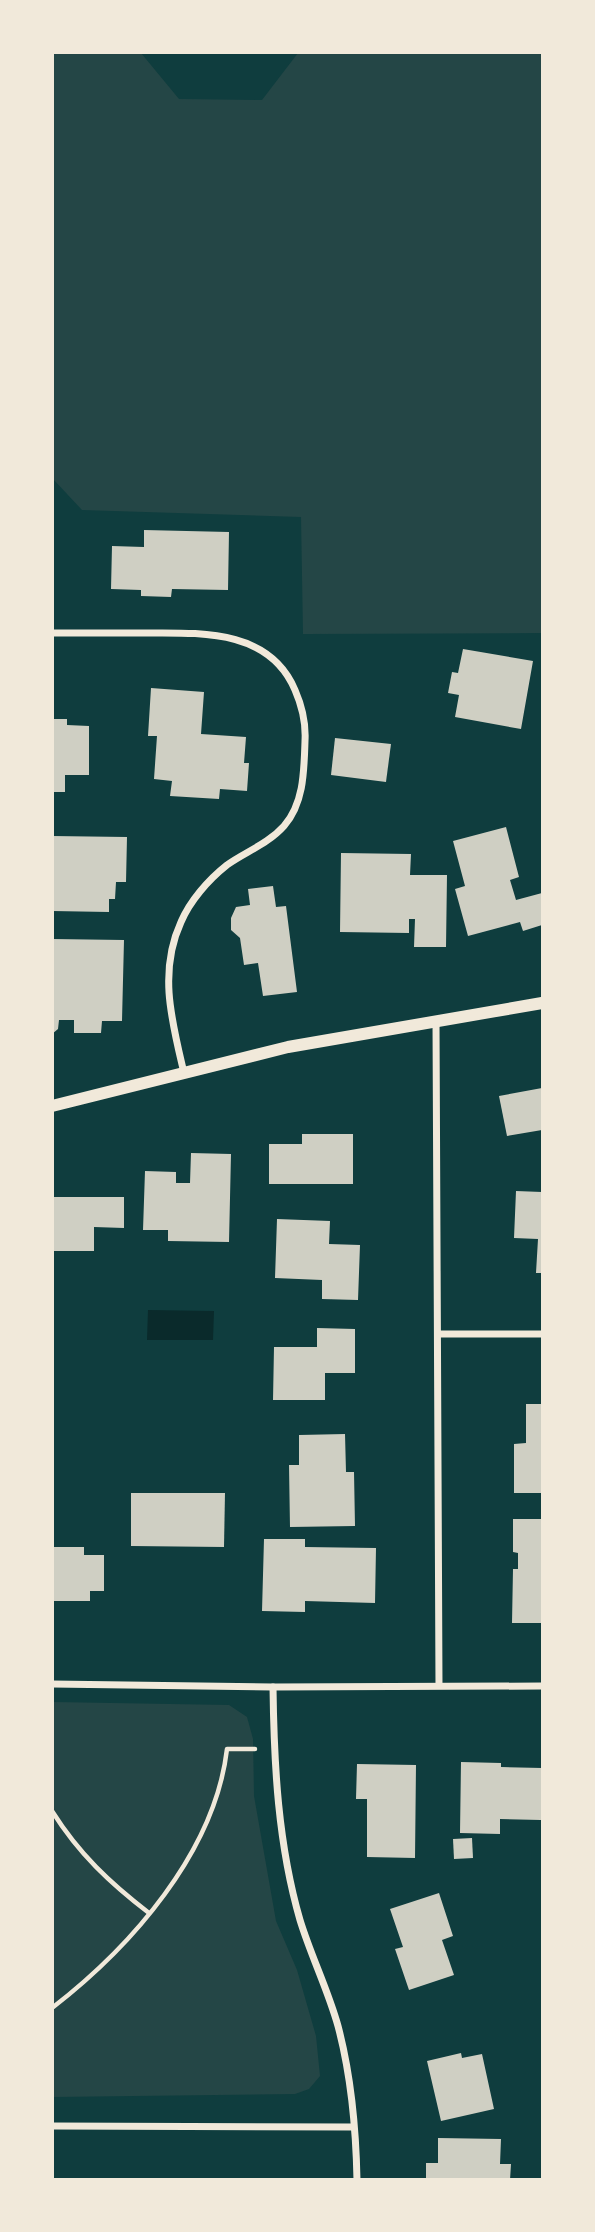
<svg xmlns="http://www.w3.org/2000/svg" width="595" height="2232" font-family="'PT Sans Narrow',sans-serif">
<style>
.green{fill:#244646}
.water{fill:#0a2a2b}
.building{fill:#cfcfc3}
.lines{fill:none;stroke-linecap:round;stroke-linejoin:round}
.path{stroke:#f1e9da;stroke-width:4.5}
.minor{stroke:#f1e9da;stroke-width:7}
.tertiary{stroke:#f1e9da;stroke-width:12}
</style>
<rect width="100%" height="100%" fill="#0f3d3e"/>
<!-- green -->
<g class="green">
<path d="M53 52 141 53 179 99 262 100 298 53H542V633L303 634 301 517 82 510 53 479Z"/>
<path d="M53 1702 229 1705 247 1717 253 1739 254 1796 276 1921 297 1970 316 2036 320 2076 309 2089 295 2094 53 2097Z"/>
</g>
<!-- water -->
<path class="water" d="M148 1310 214 1311 213 1340H147Z"/>
<!-- building -->
<g class="building">
<path d="M144 530 229 532 228 590 172 589 171 597 141 596V590L111 589 112 546 144 547Z"/>
<path d="M463 649 533 661 521 729 455 717 459 695 448 693 452 672 458 673Z"/>
<path d="M151 688 204 692 201 734 246 737 244 763H249L247 791 220 789 219 799 170 796 172 781 154 779 157 736H148Z"/>
<path d="M52 719H67V725L89 726V775H65V792H52Z"/>
<path d="M335 738 391 744 386 782 331 775Z"/>
<path d="M506 827 519 877 510 880 516 900 542 893V925L523 931 520 922 468 936 455 889 465 886 453 841Z"/>
<path d="M52 836 127 837 126 882H116L115 899H109V912L52 911Z"/>
<path d="M341 853 411 854 410 875H447L446 947H414L415 919H409V933L340 932Z"/>
<path d="M273 886 276 907 286 906 297 992 263 996 258 963 244 965 240 938 231 930V918L236 907 250 905 248 889Z"/>
<path d="M52 939 124 940 122 1021H102L101 1033H74V1020H59L58 1029 52 1034Z"/>
<path d="M542 1088V1130L507 1136 499 1096Z"/>
<path d="M302 1134H353V1184H269V1144H302Z"/>
<path d="M191 1153 231 1154 229 1242 168 1241V1230H143L145 1171 176 1172V1183H190Z"/>
<path d="M516 1191 542 1192V1273H536L538 1239 514 1238Z"/>
<path d="M52 1197H124V1228L94 1227V1251H52Z"/>
<path d="M277 1219 330 1221 329 1244 360 1245 358 1300 322 1299V1280L275 1278Z"/>
<path d="M317 1328 355 1329V1373H325V1400H273L274 1347H317Z"/>
<path d="M526 1404H542V1493H514V1444L526 1443Z"/>
<path d="M345 1434 346 1472H354L355 1526 290 1527 289 1465H299V1435Z"/>
<path d="M131 1493H225L224 1547 131 1546Z"/>
<path d="M513 1519H542V1623H512L513 1569H518V1553L513 1552Z"/>
<path d="M264 1539H305V1547L376 1548 375 1603 305 1601V1612L262 1611Z"/>
<path d="M52 1547H84V1555H104V1591H90V1601H52Z"/>
<path d="M461 1762 501 1763V1767L542 1768 541 1820 500 1819V1834L460 1833Z"/>
<path d="M357 1764 416 1765 415 1858 367 1857V1799H356Z"/>
<path d="M472 1838 473 1858 454 1859 453 1839Z"/>
<path d="M439 1893 453 1936 442 1940 454 1975 409 1990 395 1949 403 1947 390 1909Z"/>
<path d="M461 2053 462 2058 482 2054 494 2109 441 2121 427 2061Z"/>
<path d="M438 2138 501 2139 500 2164H511L510 2180H426V2163H438Z"/>
</g>
<g class="lines">
<!-- path -->
<g class="path">
<path d="M52 1811C79 1854 110 1883 149 1913"/>
<path d="M52 2008C131 1947 215 1852 227 1749H255"/>
</g>
<!-- minor -->
<g class="minor">
<path d="M52 633C82 633 112 633 142 633 198 633 269 628 295 690 302 706 306 723 305 741 304 771 304 803 284 826 268 844 245 852 227 865 208 880 190 901 181 922 158 972 172 1022 184 1073"/>
<path d="M436 1021 439 1685"/>
<path d="M439 1334H542"/>
<path d="M52 1684 273 1687 542 1686"/>
<path d="M273 1687C274 1765 278 1844 300 1920 311 1956 328 1990 338 2026 351 2075 356 2129 357 2180"/>
<path d="M52 2126 353 2127"/>
</g>
<!-- tertiary -->
<path class="tertiary" d="M52 1106 288 1047 542 1003"/>
</g>
<!-- border -->
<rect width="595" height="2232" fill="none" stroke="#f1e9da" stroke-width="108"/>
</svg>
